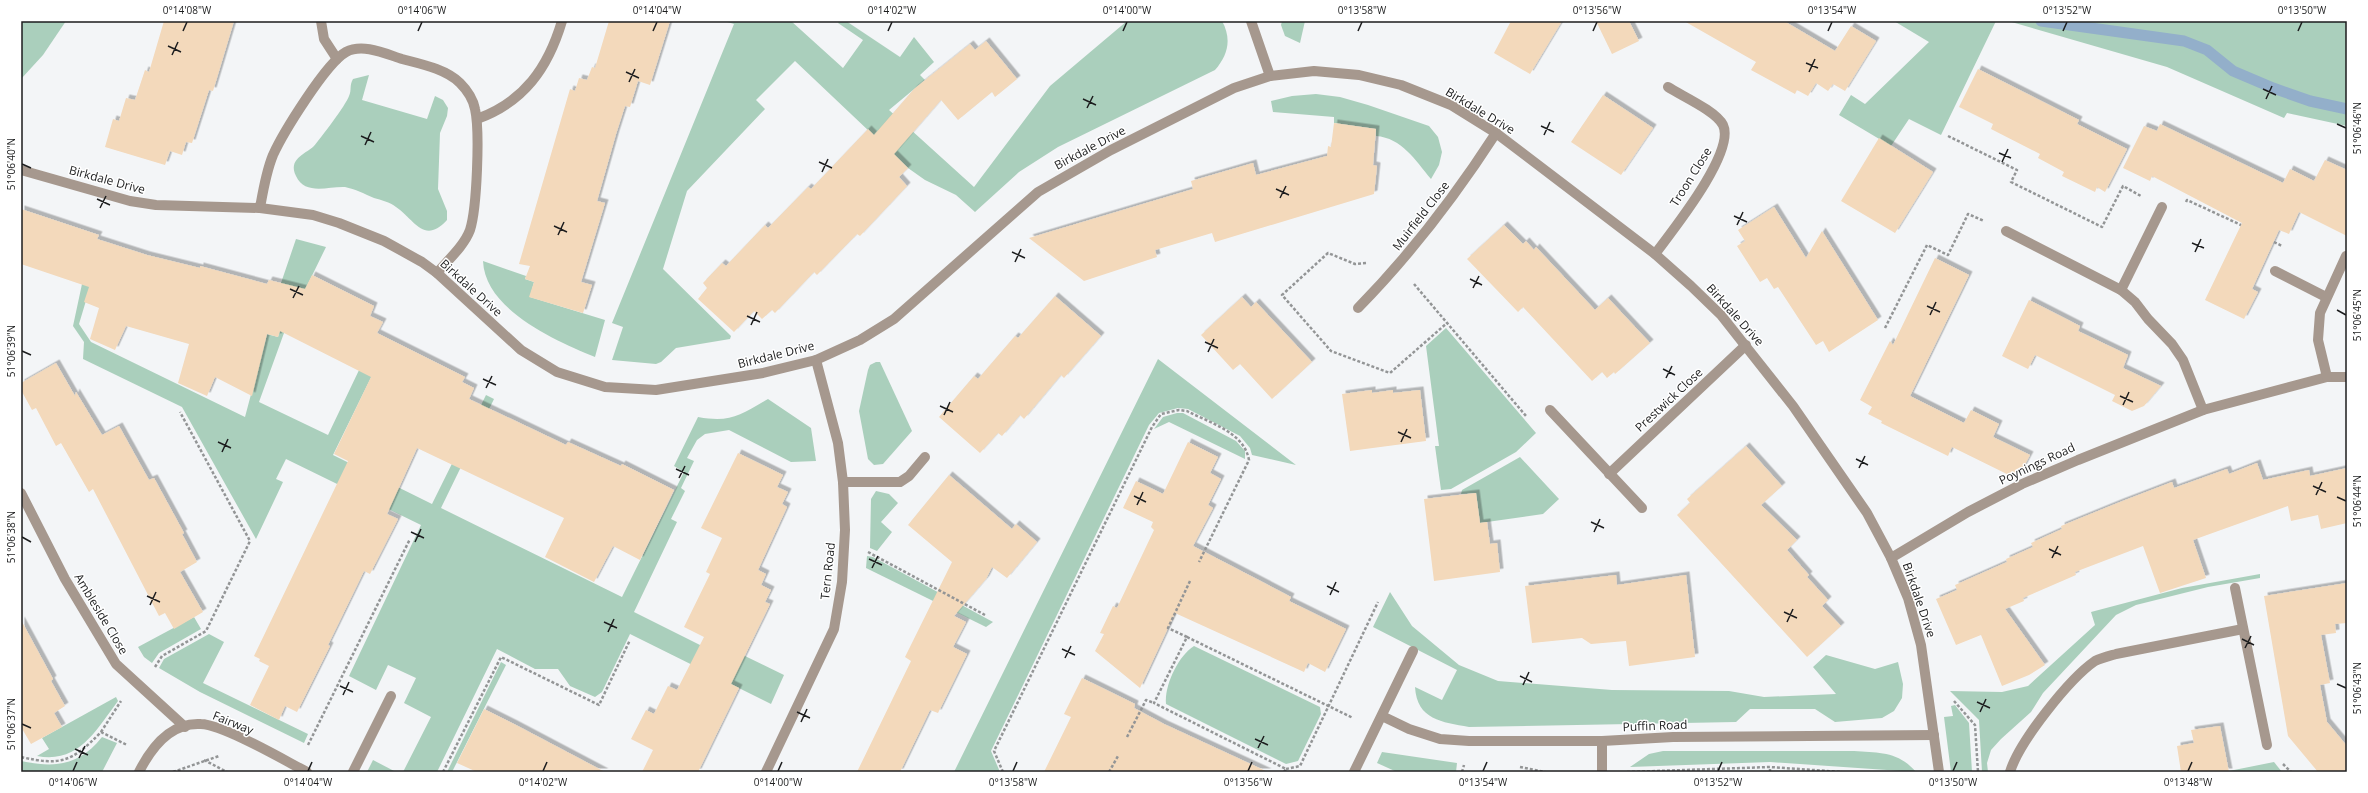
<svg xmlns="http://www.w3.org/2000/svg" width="2368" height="793" font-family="'Open Sans',sans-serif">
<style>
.green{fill:#aacfbc}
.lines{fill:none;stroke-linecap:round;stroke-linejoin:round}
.stream{stroke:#93afca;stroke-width:11}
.building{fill:#f3d9bb;filter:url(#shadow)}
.path{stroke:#939596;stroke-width:2.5;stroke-dasharray:3 2;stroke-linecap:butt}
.service{stroke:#a6988e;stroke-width:10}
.minor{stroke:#a6988e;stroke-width:10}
.tertiary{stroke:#a6988e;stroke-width:10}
.ticks{fill:none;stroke:#1c1d1e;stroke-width:1.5}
.labels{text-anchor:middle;stroke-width:3;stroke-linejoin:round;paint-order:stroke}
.street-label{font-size:12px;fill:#1c1d1e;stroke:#fff}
.neatline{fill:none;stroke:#1c1d1e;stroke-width:1.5}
.ticks-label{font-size:10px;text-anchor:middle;fill:#1c1d1e}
</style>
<defs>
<filter id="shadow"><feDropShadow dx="3.5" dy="-3.5" stdDeviation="0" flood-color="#0004"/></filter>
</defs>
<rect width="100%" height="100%" fill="#f3f5f7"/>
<!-- green -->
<g class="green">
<path d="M21 21H66L43 55 21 79Z"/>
<path d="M724 21H791L843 68 863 40 838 23 839 21H846L900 57 914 37 934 62 920 75 925 80 889 110 974 187 1050 86 1127 21H1222C1232 39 1228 55 1215 70L1058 147 1019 172 975 212 956 195 925 180 908 168 795 61 756 100 765 109 687 191 663 269 731 336 730 339 676 348 661 362 656 364 612 360 623 327 612 323 734 24Z"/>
<path d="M1282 21H1305L1300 43 1285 36 1281 25Z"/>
<path d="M1894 21H1996L1941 135 1909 119 1891 146 1839 115 1851 95 1865 104 1929 42Z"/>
<path d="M2008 21H2347V126L2287 113 2284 118 2167 67Z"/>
<path d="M369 75 362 100 427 119 435 96 443 100 448 108 447 116 440 133 438 189 447 211V220C424 245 415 220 396 207 390 202 381 200 374 198 365 194 355 189 345 187 329 186 305 196 296 176 288 159 304 155 314 146 320 139 346 105 349 96 352 90 349 86 353 79Z"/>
<path d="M1316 94 1340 97 1368 105 1429 126 1438 137 1442 152 1439 165 1431 179C1415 160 1402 138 1376 136V129L1334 123V117L1273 112 1271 101 1292 96Z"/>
<path d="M296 239 326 247 284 333 259 402 328 435 371 345 384 351 333 455 432 504 486 395 494 399 441 508 622 597 684 472 674 466 698 417C731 423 740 415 768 399L811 428 816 461 791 462 729 430 705 434 697 440 687 458 694 461 681 488 685 491 671 519 677 522 634 612 706 648 710 639 784 675 771 704 630 634 602 692 595 697 570 686 558 669H535L497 649 437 772H403L431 717 404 703 416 678 388 665 376 690 349 676 421 525 286 459 276 479 283 482 256 539 182 407 83 359 84 342 73 326 82 284 100 254 79 324 91 342 245 417 267 334 278 337 281 326V283Z"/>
<path d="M483 261 526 276 525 279 534 282 530 297 605 320 595 357C556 341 485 310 483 261Z"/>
<path d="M1446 328 1536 433 1516 452 1451 489 1441 490 1435 446H1439L1426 346Z"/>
<path d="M1158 359 1296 465 1252 455 1250 448 1240 436 1188 409 1178 408 1159 413 1149 425 991 751 1000 772H954Z"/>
<path d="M876 362H880L912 431 883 464 874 465 868 459 859 411 868 370 870 365Z"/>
<path d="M1177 413H1183L1236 441 1245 451V459L1169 422 1154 429 1163 417Z"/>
<path d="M1520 457 1559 499 1543 514 1480 523 1476 493 1461 494 1462 490Z"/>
<path d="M876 491 889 494 898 503 881 522 892 532 877 551 870 548 871 499Z"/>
<path d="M867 556 873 557 993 622 986 627 866 568Z"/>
<path d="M2260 574V578L2208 587 2136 605 2116 615 2043 693 2031 712 2001 739 1991 750 1987 763 1988 772H1982L1979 720 1950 691 2002 692 2028 686 2095 625 2091 612 2182 588Z"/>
<path d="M1390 592 1412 626 1459 665 1498 681 1612 690 1729 691 1764 697 1836 694 1813 667 1826 655 1875 669 1898 662 1903 684 1902 698 1894 711 1882 718 1835 722 1815 709H1750L1736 722 1469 727C1442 722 1417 720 1415 687L1442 700 1457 670 1373 627Z"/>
<path d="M194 617 201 629 159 653 152 663 144 657 138 647Z"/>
<path d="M209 634 224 642 203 683 308 734 304 743 200 692 159 668 164 659Z"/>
<path d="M1194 646 1320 707 1321 714 1298 761 1286 764 1166 704C1164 686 1178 656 1194 646Z"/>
<path d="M501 662 506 665 452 772H447Z"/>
<path d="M116 697 118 701C96 730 79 764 37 756L49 749 42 738Z"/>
<path d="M1955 705 1969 723 1972 772H1951L1944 717 1953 716 1951 706Z"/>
<path d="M102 737 117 743 102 772H21V761C55 768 79 766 102 737Z"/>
<path d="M1663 751H1854C1879 753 1898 751 1916 772L1770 762 1630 767 1649 754Z"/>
<path d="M1382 752 1457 763 1456 772H1397L1377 763Z"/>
<path d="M373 760 396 772H367Z"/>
<path d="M2274 762 2282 772H2229V771Z"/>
</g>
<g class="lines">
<!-- stream -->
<path class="stream" d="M2041 21 2184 41 2207 50 2233 71 2273 88 2310 101 2347 109"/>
</g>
<!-- building -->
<g class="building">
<path d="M164 21H234L213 91 209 90 192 143 186 142 182 155 170 151 165 165 105 147 113 119 119 121 126 98 135 100 145 70 149 72Z"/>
<path d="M609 21H670L650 85 638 81 630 107 625 106 616 134 597 201 605 203 581 282 592 285 583 313 529 297 534 282 525 279 530 266 519 264 570 89 575 91 579 78 587 80 592 67 595 68Z"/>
<path d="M1511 21H1562L1530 74 1494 53Z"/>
<path d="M1596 21H1629L1639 41 1612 54Z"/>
<path d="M1684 21H1784L1835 51 1851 26 1876 41 1845 91 1833 84 1828 91 1816 83 1808 96 1797 90 1795 94 1751 70 1756 62Z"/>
<path d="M986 41 1017 79 995 97 992 92 958 120 941 100 894 154 908 168 899 177 907 186 860 236 857 234 817 275 814 272 775 313 772 310 762 319 754 311 734 332 698 299 707 288 703 283 722 263 726 266 765 225 768 228 808 187 811 189 868 129 874 135 914 89 970 44 975 50Z"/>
<path d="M1978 69 2079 120 2077 124 2127 149 2105 192 2097 187 2095 192 2062 176 2064 172 2038 158 2040 154 1991 129 1993 124 1959 107Z"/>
<path d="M1603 95 1653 128 1621 175 1571 142Z"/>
<path d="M1334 123 1376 129 1373 165 1377 166 1374 194 1215 242 1212 233 1155 250 1157 257 1084 281 1029 238 1193 189 1191 181 1253 163 1256 175 1327 156 1328 146 1331 147Z"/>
<path d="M2160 124 2283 183 2290 169 2314 181 2325 160 2347 170V236L2299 212 2289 234 2279 230 2252 289 2258 292 2244 319 2205 300 2242 223 2152 176 2150 181 2123 168 2144 126 2157 131Z"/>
<path d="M1879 138 1933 172 1895 233 1841 201Z"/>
<path d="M1774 207 1806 258 1822 231 1878 320 1829 352 1823 341 1816 345 1778 287 1774 289 1767 278 1760 282 1737 246 1745 241 1738 230Z"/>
<path d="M21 209 99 235 97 239 147 255 200 268V266L267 284 269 280 305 289 312 275 374 306 370 316 383 322 377 333 465 377 462 382 474 388 469 399 566 445 568 442 621 466 622 464 674 490 640 560 613 546 594 582 545 557 564 518 417 448 387 514 398 519 370 574 364 571 328 645 330 646 297 712 285 706 279 720 250 705 269 666 259 661 260 659 254 656 348 461 334 454 371 377 280 331 278 337 267 334 252 396 215 377 207 396 178 383 189 344 126 326 115 350 90 339 99 308 84 302 89 287 21 264Z"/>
<path d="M1504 225 1523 244 1526 241 1534 250 1536 247 1595 310 1608 298 1650 343 1615 374 1614 372 1607 378 1602 372 1592 381 1523 307 1518 312 1467 259Z"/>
<path d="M1935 258 1969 275 1910 396 1964 423 1971 410 1999 424 1993 437 2030 455 2017 479 1952 447 1948 456 1881 423 1882 421 1868 414 1872 407 1860 400 1890 341 1893 345Z"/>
<path d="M1055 296 1101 336 1064 378 1061 375 1024 419 1020 415 1002 436 998 433 980 453 939 417 974 376 978 379 1015 336 1018 338Z"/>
<path d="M1242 297 1251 307 1256 302 1312 362 1272 399 1240 364 1233 370 1201 335Z"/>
<path d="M2029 300 2080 326 2078 331 2128 355 2123 368 2161 386 2144 406 2132 411 2112 401 2115 395 2035 355 2028 369 2002 356Z"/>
<path d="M56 363 75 396 76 392 102 435 119 426 149 480 154 478 184 533 182 534 197 562 180 572 203 612 174 629 165 613 159 616 93 489 89 492 61 443 56 446 36 408 32 410 21 390V383Z"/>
<path d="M1372 390V393L1393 390V393L1420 390 1426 441 1350 451 1342 394Z"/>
<path d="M1188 442 1218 457 1210 473 1221 479 1208 505 1213 508 1193 546 1291 597 1289 601 1346 629 1325 672 1308 663 1304 672 1175 613 1140 688 1095 651 1104 634 1100 633 1113 606 1117 608 1154 530 1151 527 1153 522 1123 508 1136 481 1163 494Z"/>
<path d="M1746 446 1782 486 1761 505 1797 540 1787 550 1809 575 1807 577 1828 600 1822 606 1841 626 1807 657 1677 515 1690 503 1687 499Z"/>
<path d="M738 453 783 475 777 487 788 492 782 504 787 507 758 570 766 574 761 585 771 590 765 602 770 604 731 684 739 688 698 772H642L653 750 631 739 646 710 654 714 668 686 677 690 704 637 684 627 710 574 706 572 722 538 701 528Z"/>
<path d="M2257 463 2263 480 2309 470 2310 476 2347 468V523L2321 529 2318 515 2291 521 2288 506 2193 540 2206 578 2160 593 2143 546 2075 572 2076 575 2023 598 2024 601 2005 609 2045 665 2029 675 2002 686 1981 635 1956 645 1936 599 1957 590 1955 585 2007 562 2006 559 2033 547 2031 543 2062 529 2061 526 2120 502 2172 482 2174 488 2227 469 2229 474Z"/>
<path d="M949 475 1012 529 1016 524 1037 542 1007 578 992 567 986 579 954 616 966 622 953 647 967 654 938 713 930 710 900 772H857L911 661 905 657 952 562 908 525Z"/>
<path d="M1476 493 1480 523 1487 522 1490 544 1497 543 1500 572 1434 581 1424 499Z"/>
<path d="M1616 575 1617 585 1686 575 1695 657 1629 666 1626 641 1591 644 1582 638 1532 643 1525 586Z"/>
<path d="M2347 583V623L2335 624 2336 633 2321 635 2330 683 2320 685 2327 722 2347 746V772H2318L2288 736 2264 596Z"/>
<path d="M21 620 53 679 51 681 65 706 54 713 62 727 31 744 21 727Z"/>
<path d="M1082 678 1135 704 1134 708 1164 724 1268 772H1044L1071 717 1064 714Z"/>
<path d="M484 709 514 724 605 772H477L457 763Z"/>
<path d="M2220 726 2229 772H2181L2177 746 2194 743 2191 730Z"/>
</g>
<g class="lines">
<!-- path -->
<g class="path">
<path d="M1948 136 2017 170 2011 182 2102 227 2123 186 2141 196"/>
<path d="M2186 202 2187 200 2241 225"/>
<path d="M2274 242 2282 246"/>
<path d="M1366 263 1355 264 1328 253 1282 295 1331 351 1390 373 1447 323"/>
<path d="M1414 284 1526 416"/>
<path d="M1885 328 1927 245 1948 255 1968 214 1984 221"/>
<path d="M868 552 985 615"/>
<path d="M1190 581 1168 628 1187 637 1154 703 1286 769 1284 772"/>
<path d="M1187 637 1353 718"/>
<path d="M155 667 162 656 206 631 250 541 180 412"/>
<path d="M1954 701 1975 725 1978 772"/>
<path d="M101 732 121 701"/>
<path d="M1127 737 1146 700 1154 703"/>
<path d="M308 745 410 539"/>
<path d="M21 757C61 766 72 762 101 732L127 745"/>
<path d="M204 760 227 772"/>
<path d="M2283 764 2291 772"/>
<path d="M1520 767 1545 772"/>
<path d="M1286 769 1300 766 1378 602"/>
<path d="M173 772 219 756"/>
<path d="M443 772 501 657 599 705 630 640"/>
<path d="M1003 772 994 751 1152 427 1161 414 1179 410 1187 411C1210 423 1244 432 1249 460L1199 562"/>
<path d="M1109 772 1118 756"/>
<path d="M1462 772 1464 765"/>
<path d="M1627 772 1770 767 1842 772"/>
<path d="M1770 772V767"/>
</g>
<!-- service -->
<g class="service">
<path d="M321 21 324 39 337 59"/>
<path d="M477 119C524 102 548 68 562 21"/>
<path d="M2121 290 2162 207"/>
<path d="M843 482H900L909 476 925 457"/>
<path d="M2235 588 2267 745"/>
<path d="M353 772 391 696"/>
<path d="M2010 772C2019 742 2069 679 2095 661 2101 658 2109 656 2116 654L2243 629"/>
</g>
<!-- minor -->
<g class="minor">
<path d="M1251 21 1270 76"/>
<path d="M21 170 130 201 156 205 260 208 313 215 339 223 384 241 422 262 437 273 521 350 557 372 605 387 656 390 763 373 816 360 860 340 894 319 1038 192 1111 150 1234 88 1270 76 1314 71 1359 75 1401 85 1451 105 1496 133 1655 254 1691 286 1721 315 1793 406 1867 513 1891 558 1968 512 2022 484 2078 460 2203 410 2327 377H2347"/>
<path d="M260 208C263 191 266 172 273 155 283 133 326 63 346 52 363 43 386 54 402 59 421 64 446 69 460 83 467 90 473 99 475 109 480 131 477 208 470 230 464 246 448 260 437 273"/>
<path d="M2006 231 2121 290 2135 302 2148 319 2172 344 2183 360 2203 410"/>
<path d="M1655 254C1672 231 1736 152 1723 125 1716 111 1682 96 1668 87"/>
<path d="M2275 271 2326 297"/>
<path d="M1358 308C1412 253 1454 198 1496 133"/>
<path d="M2327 377 2318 340 2320 313 2346 256"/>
<path d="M1550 410 1642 508"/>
<path d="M1609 474 1746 345"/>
<path d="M21 493 65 579 116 664 185 727"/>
<path d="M1382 716 1409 729 1440 739 1469 741H1602L1673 737 1934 735"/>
<path d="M139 772C151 748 171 722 201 724 224 725 284 760 307 772"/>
<path d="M766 772 834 629 842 582 845 530 843 482 838 443 816 360"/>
<path d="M1354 772 1413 651"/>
<path d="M1602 772V741"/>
</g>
<!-- tertiary -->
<path class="tertiary" d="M1891 558 1908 598 1921 645 1939 772"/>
</g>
<!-- ticks -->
<path class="ticks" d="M183 31 187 22M418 31 422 22M653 31 657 22M888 31 892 22M1123 31 1127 22M1358 31 1362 22M1593 31 1597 22M1828 31 1832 22M2063 31 2067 22M2298 31 2302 22M168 46 181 52M172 55 178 42M1806 63 1818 68M626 72 639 78M1809 72 1815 59M629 82 635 69M2263 89 2276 95M1083 99 1096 105M2266 99 2272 86M1087 108 1093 96M2337 124 2346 128M1541 126 1554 132M1544 135 1550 122M361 136 374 142M365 145 371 132M1999 153 2011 158M819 162 832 168M2002 162 2008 149M22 164 31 168M822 172 828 159M1276 189 1289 195M1280 198 1286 186M97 199 110 205M100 208 106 196M1734 216 1747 222M1737 225 1743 212M554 226 567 232M558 235 564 222M2192 243 2204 248M1012 252 1025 258M2195 252 2201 239M1015 262 1021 249M1470 279 1482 285M1473 288 1479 276M290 289 303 295M293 298 299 286M1927 306 1940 312M2337 310 2346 315M1930 315 1936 302M747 316 760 322M751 325 757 312M1205 342 1218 348M22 351 31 355M1208 352 1214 339M1663 369 1675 375M1666 378 1672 366M483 379 496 385M486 388 492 376M2120 396 2133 402M2123 405 2129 392M940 406 953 412M944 415 950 402M1398 432 1411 438M218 442 231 448M1401 442 1407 429M222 452 228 439M1856 459 1868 465M1859 468 1865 456M676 469 689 475M679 478 685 466M2313 486 2326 492M2316 495 2322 482M1134 496 1146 502M2337 497 2346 501M1137 505 1143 492M1591 522 1604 528M411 532 424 538M1594 532 1600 519M22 537 31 542M415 542 421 529M2049 549 2061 555M2052 558 2058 546M869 559 882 565M872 568 878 556M1327 586 1339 592M1330 595 1336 582M147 596 160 602M150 605 156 592M1784 612 1797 618M604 622 617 628M1787 622 1793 609M608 632 614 619M2242 639 2254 645M2245 648 2251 636M1062 649 1075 655M1065 658 1071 646M1520 676 1532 682M2337 684 2346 688M1523 685 1529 672M340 686 353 692M343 695 349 682M1977 702 1990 708M797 712 810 718M1980 712 1986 699M801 722 807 709M22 724 31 728M1255 739 1268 745M1258 748 1264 736M75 749 88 755M79 758 85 746M73 771 77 762M308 771 312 762M543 771 547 762M778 771 782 762M1013 771 1017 762M1248 771 1252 762M1483 771 1487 762M1718 771 1722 762M1953 771 1957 762M2188 771 2192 762"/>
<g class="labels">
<!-- street labels -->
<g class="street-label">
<text transform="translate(1480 111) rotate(31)" y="4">Birkdale Drive</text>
<text transform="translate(1090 148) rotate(-28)" y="4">Birkdale Drive</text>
<text transform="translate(1691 177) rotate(-58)" y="4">Troon Close</text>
<text transform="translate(107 180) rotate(15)" y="4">Birkdale Drive</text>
<text transform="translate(1421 216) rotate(-52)" y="4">Muirfield Close</text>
<text transform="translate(471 288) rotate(42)" y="4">Birkdale Drive</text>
<text transform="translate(1735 315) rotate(48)" y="4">Birkdale Drive</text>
<text transform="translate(776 355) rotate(-14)" y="4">Birkdale Drive</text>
<text transform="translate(1669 400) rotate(-43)" y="4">Prestwick Close</text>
<text transform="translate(2037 464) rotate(-25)" y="4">Poynings Road</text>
<text transform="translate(828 571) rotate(-84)" y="4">Tern Road</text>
<text transform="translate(1919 600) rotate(71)" y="4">Birkdale Drive</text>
<text transform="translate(101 614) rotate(59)" y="4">Ambleside Close</text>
<text transform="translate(233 723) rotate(22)" y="4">Fairway</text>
<text transform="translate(1655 726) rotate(-2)" y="4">Puffin Road</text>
</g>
</g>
<!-- border -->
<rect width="2368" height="793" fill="none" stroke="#ffffff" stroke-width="44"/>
<rect x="22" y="22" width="2324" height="749" class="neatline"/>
<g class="ticks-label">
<text x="187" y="14">0°14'08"W</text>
<text x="422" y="14">0°14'06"W</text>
<text x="657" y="14">0°14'04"W</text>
<text x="892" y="14">0°14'02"W</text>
<text x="1127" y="14">0°14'00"W</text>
<text x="1362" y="14">0°13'58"W</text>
<text x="1597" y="14">0°13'56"W</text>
<text x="1832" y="14">0°13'54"W</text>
<text x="2067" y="14">0°13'52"W</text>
<text x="2302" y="14">0°13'50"W</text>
<text transform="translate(2357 128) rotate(-90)" y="4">51°06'46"N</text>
<text transform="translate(11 164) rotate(-90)" y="4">51°06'40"N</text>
<text transform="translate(2357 315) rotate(-90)" y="4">51°06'45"N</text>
<text transform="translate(11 351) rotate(-90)" y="4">51°06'39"N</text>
<text transform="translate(2357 501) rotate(-90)" y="4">51°06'44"N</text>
<text transform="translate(11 537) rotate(-90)" y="4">51°06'38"N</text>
<text transform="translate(2357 688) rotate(-90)" y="4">51°06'43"N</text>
<text transform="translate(11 724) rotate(-90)" y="4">51°06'37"N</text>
<text x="73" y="786">0°14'06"W</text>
<text x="308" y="786">0°14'04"W</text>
<text x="543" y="786">0°14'02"W</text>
<text x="778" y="786">0°14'00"W</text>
<text x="1013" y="786">0°13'58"W</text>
<text x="1248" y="786">0°13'56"W</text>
<text x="1483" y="786">0°13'54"W</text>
<text x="1718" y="786">0°13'52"W</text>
<text x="1953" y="786">0°13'50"W</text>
<text x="2188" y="786">0°13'48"W</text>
</g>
</svg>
